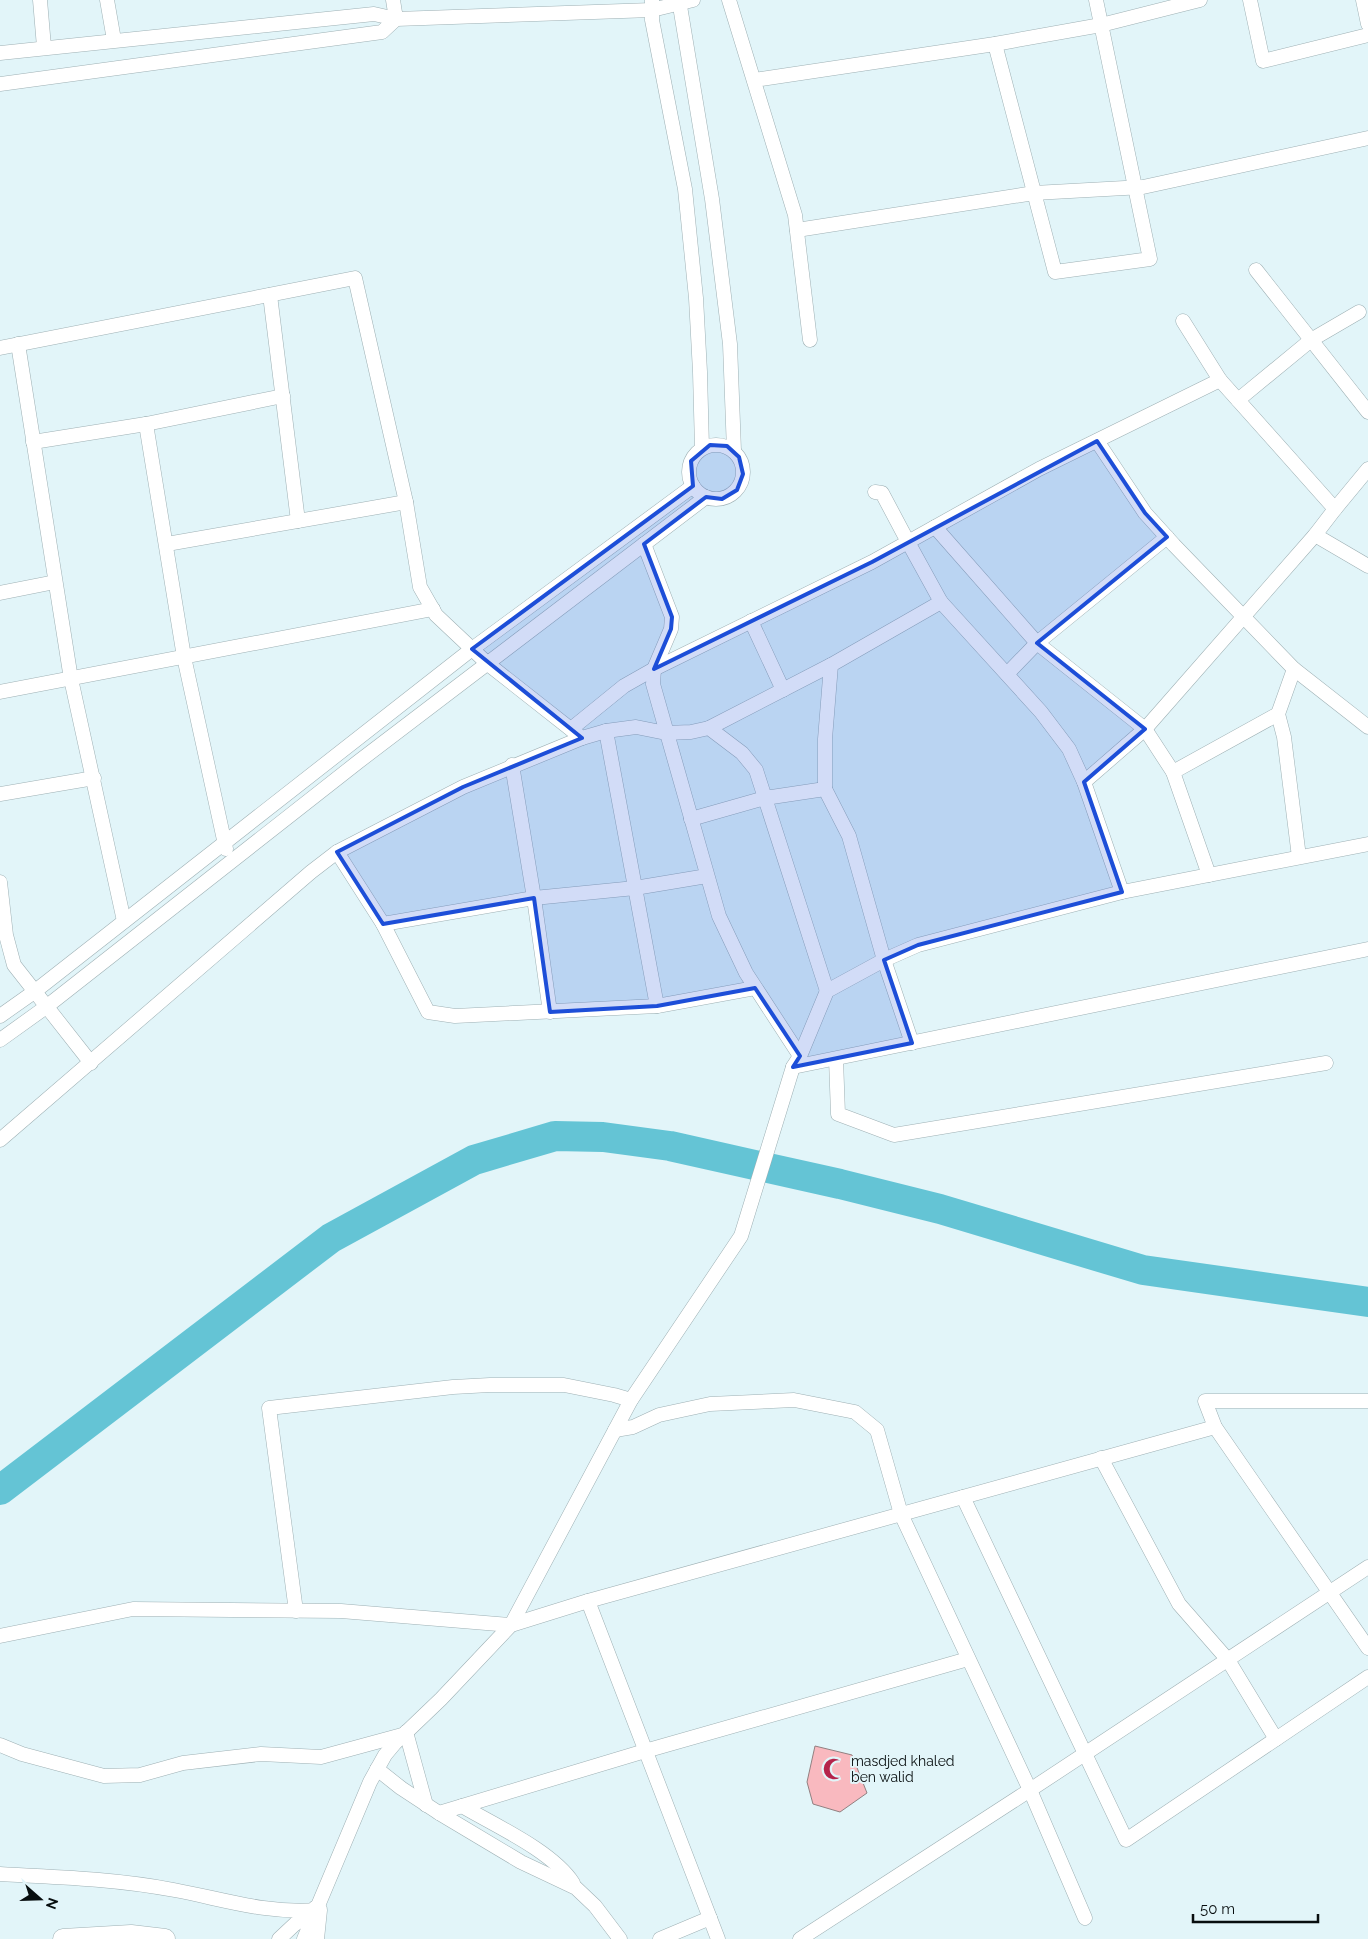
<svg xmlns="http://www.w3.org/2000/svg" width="1368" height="1939" font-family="Raleway,sans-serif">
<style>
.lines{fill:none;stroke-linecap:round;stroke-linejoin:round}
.river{stroke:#64c4d5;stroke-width:30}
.building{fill:#f9b9bf;stroke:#918081}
.minor-casing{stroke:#9eb0b4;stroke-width:15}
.secondary-casing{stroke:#9eb0b4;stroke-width:21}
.minor{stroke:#fff;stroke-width:14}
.secondary{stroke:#fff;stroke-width:20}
.marked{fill:#1d4ed8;fill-opacity:0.2;stroke:#1d4ed8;stroke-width:4;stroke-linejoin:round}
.labels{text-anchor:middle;stroke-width:4;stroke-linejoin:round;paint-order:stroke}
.poi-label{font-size:14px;fill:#080e0f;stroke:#e2f5f9;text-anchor:start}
</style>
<rect width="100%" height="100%" fill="#e2f5f9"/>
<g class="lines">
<!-- river -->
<path class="river" d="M0 1490 331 1238 474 1160 555 1136 603 1137 670 1146 840 1184 940 1209 1143 1270 1368 1302"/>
</g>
<!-- building -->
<path class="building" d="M815 1746 852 1755 867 1793 840 1812 813 1804 807 1782Z"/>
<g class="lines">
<!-- minor casing -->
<g class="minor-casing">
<g id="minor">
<path d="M40 0 44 47"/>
<path d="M107 0 114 40"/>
<path d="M393 0 396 19 652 10 693 0"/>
<path d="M652 0V20L685 189 696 298 700 372 702 448"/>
<path d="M679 0 712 199 730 344 734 451"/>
<path d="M729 0 795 215 810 340"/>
<path d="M1250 0 1263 61 1368 35"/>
<path d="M1363 0 1368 24"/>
<path d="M995 44 1055 272 1150 259 1096 0"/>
<path d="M0 53 374 14 396 19 382 32 0 84"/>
<path d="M754 80 995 44 1101 25 1200 0"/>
<path d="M797 230 1034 193 1143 187 1368 138"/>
<path d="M1256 270 1368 412"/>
<path d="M270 295 298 521"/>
<path d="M18 344 71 679 124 921"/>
<path d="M0 348 355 278 406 502 420 587 436 615 488 664 582 738 606 731 636 727 666 733 691 732 709 728 742 753 756 770 765 798 825 789 849 836 884 960 912 1043"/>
<path d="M1238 400 1311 340 1359 312"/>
<path d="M146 424 184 657 226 849"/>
<path d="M1097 441 1145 513 1174 545 1294 669 1278 714 1284 737 1299 857"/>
<path d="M33 442 146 424 283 396"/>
<circle cx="716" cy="472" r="27"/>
<path d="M1335 509 1368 469"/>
<path d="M935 527 1037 643 1145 729 1173 772 1209 875"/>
<path d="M1315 535 1368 566"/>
<path d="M167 544 406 502"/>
<path d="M644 544 672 617 671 629 654 669 653 684 719 916 746 973 800 1056"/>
<path d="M0 593 55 582"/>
<path d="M941 602 1041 712 1069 749 1084 782 1122 892"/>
<path d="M751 621 783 690"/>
<path d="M1294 669 1368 727"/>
<path d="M1007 674 1037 643 1167 537"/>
<path d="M0 692 433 609"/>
<path d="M709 728 831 665"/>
<path d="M571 729 624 686 654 669 872 562 908 542 882 493 875 492"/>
<path d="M606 731 657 1006 755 988"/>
<path d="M512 765 534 898 550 1012"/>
<path d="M1173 772 1278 714"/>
<path d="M1084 782 1145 729 1315 535 1335 509 1220 380"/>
<path d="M825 789V739L831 665 941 602 908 542 1039 469 1220 380 1183 321"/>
<path d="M0 794 94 778"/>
<path d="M691 819 765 798 827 991"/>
<path d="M337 852 383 924 534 898 635 888 707 876"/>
<path d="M0 882 6 935 14 965 91 1063"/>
<path d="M383 924 428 1012 455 1016 657 1006"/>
<path d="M0 1016 34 992 472 649 693 486"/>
<path d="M0 1040 46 1007 358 762 706 497"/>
<path d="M836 1059 838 1114 894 1135 1326 1063"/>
<path d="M793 1067 1368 949"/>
<path d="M0 1140 311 872 337 852 463 787 582 738"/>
<path d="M1368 1401H1205L1215 1427 1368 1648"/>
<path d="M615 1430 633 1427 659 1415 710 1404 794 1400 855 1412 877 1430 901 1514 1030 1790 1085 1918"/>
<path d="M1101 1458 1179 1604 1228 1660 1276 1739"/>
<path d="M963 1497 1126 1840 1368 1677"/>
<path d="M588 1601 718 1939"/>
<path d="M296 1611 269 1408 453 1387 490 1385H564L614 1395 631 1400"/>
<path d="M0 1636 133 1609 341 1611 511 1625 631 1400 741 1236 793 1067 800 1056 827 991 884 960 918 945 1122 892 1368 844"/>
<path d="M406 1732 426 1805"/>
<path d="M0 1745 22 1754 104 1776 140 1775 183 1763 261 1754 321 1757 402 1735"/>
<path d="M377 1769 401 1788 439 1813 521 1862 576 1888 595 1906 620 1939"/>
<path d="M462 1806C496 1826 552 1851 573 1883"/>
<path d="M439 1813 645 1751 968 1659"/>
<path d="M0 1874C58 1877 117 1879 174 1890 223 1899 266 1914 317 1910"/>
<path d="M279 1939 295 1924 314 1912"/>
<path d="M304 1939 370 1782 385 1755 395 1743 441 1699 511 1625 588 1601 1215 1427"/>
<path d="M660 1939 710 1918"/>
<path d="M800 1939 1030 1790 1368 1567"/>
</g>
</g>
<!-- secondary casing -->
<g class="secondary-casing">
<g id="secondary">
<path d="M63 1939 131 1935 165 1939"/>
<path d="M314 1939 317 1910"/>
</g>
</g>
<!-- minor -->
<use href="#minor" class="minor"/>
<!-- secondary -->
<use href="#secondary" class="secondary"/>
</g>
<!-- marked area -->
<path class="marked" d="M1097 441 1145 513 1167 537 1037 643 1145 729 1084 782 1122 892 918 945 884 960 912 1043 793 1067 800 1056 755 988 657 1006 550 1012 534 898 383 924 337 852 463 787 582 738 472 649 693 486 691 461 710 445 727 446 739 457 743 474 737 490 722 499 706 497 644 544 672 617 671 629 654 669 872 562Z"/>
<!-- icons -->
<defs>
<g id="mosque-bare" transform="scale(1.725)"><path d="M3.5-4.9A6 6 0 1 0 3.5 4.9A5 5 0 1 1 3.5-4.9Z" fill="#b5244b" stroke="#e2f5f9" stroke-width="2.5" paint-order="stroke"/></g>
</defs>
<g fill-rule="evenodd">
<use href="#mosque-bare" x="834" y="1769"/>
</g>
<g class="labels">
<!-- poi labels -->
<g class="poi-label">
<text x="851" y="1766">masdjed khaled<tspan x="851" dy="16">ben walid</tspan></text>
</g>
</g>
<!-- north arrow -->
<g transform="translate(40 1899) rotate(110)" stroke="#e2f5f9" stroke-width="4" paint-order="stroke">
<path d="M0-4L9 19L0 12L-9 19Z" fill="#080e0f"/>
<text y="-8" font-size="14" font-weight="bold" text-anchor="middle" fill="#080e0f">N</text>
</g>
<!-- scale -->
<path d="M1193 1914v8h125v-8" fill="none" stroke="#080e0f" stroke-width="2.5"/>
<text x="1200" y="1914" font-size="15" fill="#080e0f" stroke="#e2f5f9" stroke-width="4" paint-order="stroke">50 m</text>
</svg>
